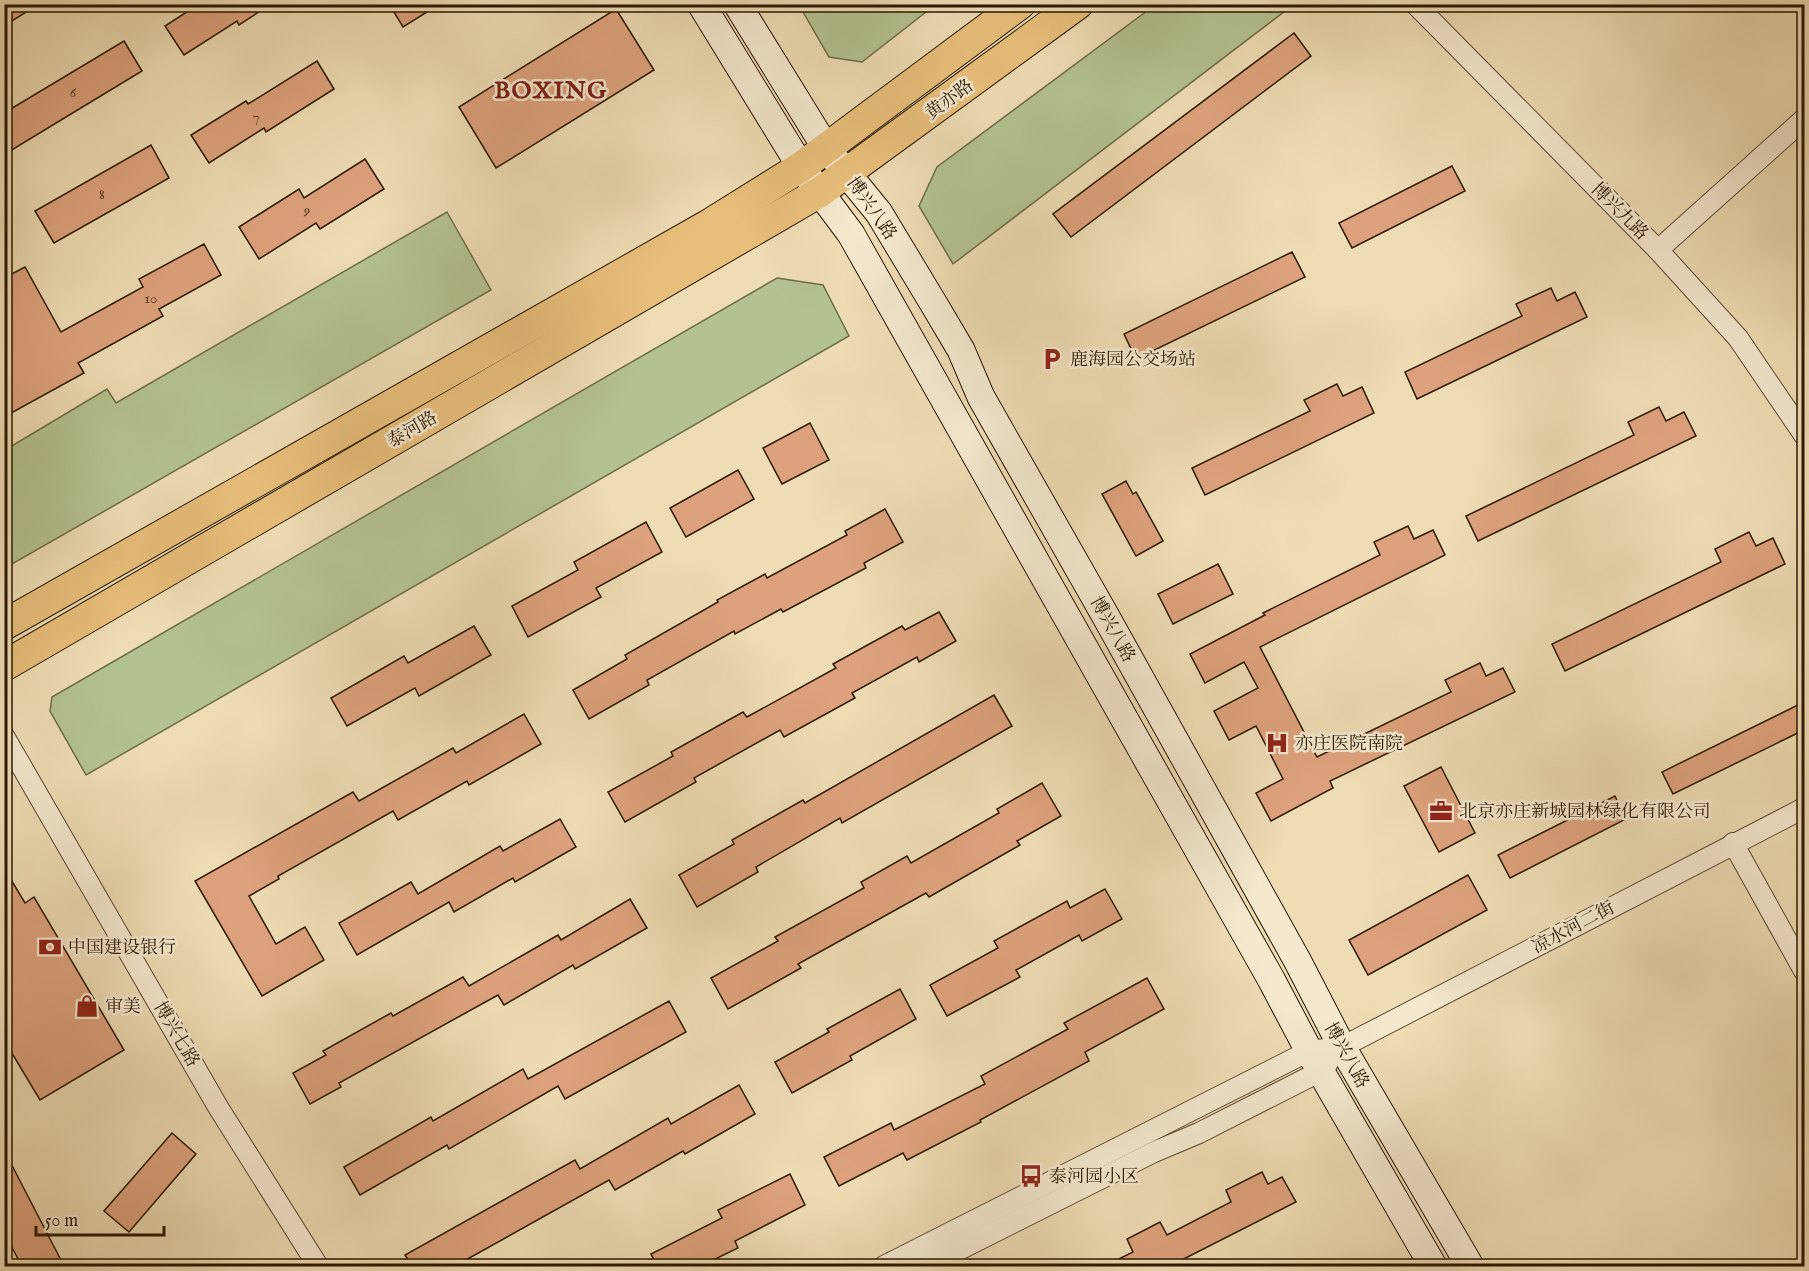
<svg xmlns="http://www.w3.org/2000/svg" width="1809" height="1271" font-family="'IM FELL English','Noto Serif SC',serif">
<style>
.green{fill:#b4c291;stroke:#6f6d49;stroke-width:1.5}
.building{fill:#dda27d;stroke:#2a1801;stroke-width:1.5}
.lines{fill:none;stroke-linecap:round;stroke-linejoin:round}
.street-casing{stroke:#5b492e;stroke-width:22}
.secondary-casing{stroke:#2a1801;stroke-width:29}
.primary-casing{stroke:#2a1801;stroke-width:32}
.street{stroke:#f4e8cf;stroke-width:20}
.secondary{stroke:#f4e8cf;stroke-width:27}
.primary{stroke:#e7be7a;stroke-width:30}
.labels{text-anchor:middle;stroke-width:5;stroke-linejoin:round;paint-order:stroke}
.number-label{font-size:15px;fill:#573a20}
.street-label{font-size:18px;fill:#2a1801;stroke:#f4e8cf}
.poi-label{font-size:18px;fill:#2a1801;stroke:#f4e8cf;text-anchor:start}
.district-label{font-size:24px;font-weight:bold;letter-spacing:1.5px;fill:#7a1f14;stroke:#f4e8cf}
</style>
<rect width="100%" height="100%" fill="#eedcb5"/>
<filter id="stains"><feTurbulence type="fractalNoise" baseFrequency=".00333" numOctaves="4"/><feColorMatrix values="0 0 0 0 .2 0 0 0 0 .09 0 0 0 0 .02 0 0 0 .5 -.17"/></filter>
<radialGradient id="worn" r=".72"><stop offset=".6" stop-color="#630" stop-opacity="0"/><stop offset="1" stop-color="#630" stop-opacity=".3"/></radialGradient>
<!-- green -->
<g class="green">
<path d="M799 5H935L862 62 829 57Z"/>
<path d="M1155 5H1293L953 264 919 206 937 167Z"/>
<path d="M447 212 491 290 5 568V450L107 389 116 403Z"/>
<path d="M777 278 823 285 849 336 86 775 50 711 52 697Z"/>
</g>
<!-- building -->
<g class="building">
<path d="M4 4H39L4 26Z"/>
<path d="M199 4H271L239 25 237 21 184 55 165 26Z"/>
<path d="M389 4H440L403 27Z"/>
<path d="M616 9 654 70 496 168 459 107Z"/>
<path d="M1294 33 1311 56 1071 237 1053 214Z"/>
<path d="M124 41 142 71 10 151 4 143V113Z"/>
<path d="M317 61 334 89 266 132 264 128 209 163 191 135 246 101 248 104Z"/>
<path d="M151 145 169 178 54 243 35 211Z"/>
<path d="M365 159 384 189 320 229 316 223 259 259 239 227 299 189 304 198Z"/>
<path d="M1452 166 1465 191 1352 248 1339 223Z"/>
<path d="M204 244 221 275 159 309 163 316 78 363 84 373 4 417V278L25 267 61 332 143 287 139 279Z"/>
<path d="M1292 252 1305 277 1136 359 1124 334Z"/>
<path d="M1551 288 1557 301 1575 292 1587 317 1417 399 1405 372 1522 316 1516 304Z"/>
<path d="M1337 384 1343 396 1362 387 1374 413 1205 495 1192 468 1310 411 1304 400Z"/>
<path d="M1659 407 1666 421 1684 412 1696 436 1478 541 1466 516 1634 435 1628 422Z"/>
<path d="M810 423 829 460 782 484 763 448Z"/>
<path d="M738 470 754 499 686 537 670 508Z"/>
<path d="M1126 481 1133 494 1136 492 1163 541 1136 556 1102 494Z"/>
<path d="M885 509 903 542 864 563 866 568 783 612 781 609 735 634 734 631 647 680 649 685 589 719 573 690 627 659 625 655 718 602 717 600 765 574 767 578 847 535 845 531Z"/>
<path d="M646 522 662 552 596 588 601 597 528 637 512 606 578 570 574 562Z"/>
<path d="M1408 526 1414 539 1433 530 1445 555 1260 647 1317 757 1451 692 1445 680 1480 663 1486 676 1503 668 1515 692 1330 781 1333 788 1271 821 1256 793 1283 779 1256 726 1229 740 1214 711 1258 688 1244 662 1205 683 1190 654 1265 615 1263 613 1380 555 1374 542Z"/>
<path d="M1749 532 1756 546 1773 538 1785 564 1565 671 1552 644 1721 562 1715 549Z"/>
<path d="M1218 564 1233 594 1173 624 1158 594Z"/>
<path d="M939 612 956 641 919 662 917 657 852 693 855 698 784 737 780 730 694 778 696 782 625 822 608 792 673 756 671 752 743 712 747 717 836 668 833 664 902 626 905 630Z"/>
<path d="M474 626 491 655 419 696 415 688 347 726 331 698 404 656 408 663Z"/>
<path d="M994 695 1012 726 842 823 840 818 756 867 758 872 697 907 679 875 734 844 732 840 803 800 805 803Z"/>
<path d="M1804 702V730L1673 794 1662 772Z"/>
<path d="M524 714 541 744 469 785 467 781 398 820 393 811 278 876 279 879 249 896 276 944 305 927 324 960 262 996 195 881 353 792 359 801 453 748 456 753Z"/>
<path d="M1441 767 1475 833 1439 852 1404 786Z"/>
<path d="M1042 783 1061 816 1017 841 1020 845 929 897 926 893 798 964 801 968 728 1009 711 978 778 941 775 937 864 888 861 882 907 856 911 863 999 813 997 809Z"/>
<path d="M1615 796 1626 819 1510 878 1498 855Z"/>
<path d="M560 819 576 847 515 882 513 878 454 912 449 902 357 955 339 923 411 882 418 894 500 846 503 851Z"/>
<path d="M4 868 25 903 34 897 124 1050 40 1100 4 1040Z"/>
<path d="M1468 875 1487 910 1368 975 1349 940Z"/>
<path d="M1105 889 1122 919 1082 941 1079 935 1016 970 1020 977 947 1016 930 985 998 948 994 941 1067 901 1070 908Z"/>
<path d="M630 899 647 928 575 969 573 965 504 1005 498 995 339 1083 341 1087 310 1104 293 1073 326 1055 323 1051 391 1013 393 1016 463 977 469 986 558 935 561 940Z"/>
<path d="M1147 978 1164 1009 1085 1052 1089 1061 980 1120 981 1122 907 1160 903 1153 839 1186 824 1157 891 1123 894 1130 985 1084 981 1076 1068 1029 1064 1023Z"/>
<path d="M900 989 916 1019 850 1056 852 1060 792 1093 775 1062 829 1032 827 1029Z"/>
<path d="M669 1001 686 1032 565 1099 558 1086 449 1149 447 1145 360 1195 344 1167 431 1117 433 1121 523 1069 528 1079Z"/>
<path d="M739 1085 755 1114 685 1154 683 1151 615 1190 609 1180 455 1266H412L405 1255 575 1160 580 1169 668 1118 671 1124Z"/>
<path d="M172 1133 196 1154 129 1232 104 1211Z"/>
<path d="M4 1150 64 1266H22L4 1233Z"/>
<path d="M1262 1172 1268 1184 1282 1177 1296 1202 1170 1266H1105L1133 1252 1127 1239 1160 1222 1167 1235 1231 1202 1226 1190Z"/>
<path d="M790 1174 805 1205 735 1241 738 1248 701 1266H657L651 1254 722 1218 718 1210Z"/>
</g>
<g class="lines">
<!-- street casing -->
<g class="street-casing">
<g id="street">
<path d="M1415 4 1658 250 1738 338 1804 435"/>
<path d="M1658 250 1804 119"/>
<path d="M4 736 218 1107 318 1266"/>
<path d="M1733 843 1804 971"/>
<path d="M884 1266 1309 1051 1342 1047 1804 808"/>
<path d="M927 1266 1154 1152 1199 1133 1321 1071 1328 1063"/>
</g>
</g>
<!-- secondary casing -->
<g class="secondary-casing">
<g id="secondary">
<path d="M701 4 801 167 851 234 1271 979 1309 1051 1433 1266"/>
<path d="M737 4 826 148 879 213 935 306 961 350 981 397 1105 615 1297 960 1342 1047 1470 1266"/>
</g>
</g>
<!-- primary casing -->
<g class="primary-casing">
<g id="primary">
<path d="M4 625 708 225 801 167 1020 4"/>
<path d="M4 666 820 192 1078 4"/>
</g>
</g>
<!-- street -->
<use href="#street" class="street"/>
<!-- secondary -->
<use href="#secondary" class="secondary"/>
<!-- primary -->
<use href="#primary" class="primary"/>
</g>
<!-- icons -->
<defs>
<g id="parking-bare" transform="scale(1.8)"><path d="M-3.5-5.5H1a3.5 3.5 0 0 1 0 7H-1V5.5H-3.5ZM-1-3.4V-.6H.8a1.4 1.4 0 0 0 0-2.8Z" fill="#8f2418" stroke="#f4e8cf" stroke-width="2.5" paint-order="stroke"/></g>
<g id="hospital-bare" transform="scale(1.8)"><path d="M-5-5h3v3.5h4V-5h3V5h-3V1.5h-4V5h-3Z" fill="#8f2418" stroke="#f4e8cf" stroke-width="2.5" paint-order="stroke"/></g>
<g id="office-bare" transform="scale(1.8)"><path d="M-6-3h4V-5.5h4V-3h4V5H-6ZM-1-4.5V-3h2v-1.5ZM-6 0V1H6V0Z" fill="#8f2418" stroke="#f4e8cf" stroke-width="2.5" paint-order="stroke"/></g>
<g id="bank-bare" transform="scale(1.8)"><path d="M-6-4H6V4H-6ZM0-2.3a2.3 2.3 0 1 0 0 4.6a2.3 2.3 0 1 0 0-4.6Z" fill="#8f2418" stroke="#f4e8cf" stroke-width="2.5" paint-order="stroke"/></g>
<g id="shop-bare" transform="scale(1.8)"><path d="M-5-2.5h2.3a2.7 3.5 0 0 1 5.4 0H5L5.5 6h-11ZM-1.5-2.5h3a1.5 2.3 0 0 0-3 0Z" fill="#8f2418" stroke="#f4e8cf" stroke-width="2.5" paint-order="stroke"/></g>
<g id="bus-bare" transform="scale(1.8)"><path d="M-5-6H5V4H4V6H2V4H-2V6H-4V4H-5ZM-3.5-4V0h7V-4ZM-3.5 1.2v1.5H-2V1.2ZM2 1.2v1.5H3.5V1.2Z" fill="#8f2418" stroke="#f4e8cf" stroke-width="2.5" paint-order="stroke"/></g>
</defs>
<g fill-rule="evenodd">
<use href="#parking-bare" x="1052" y="359"/>
<use href="#hospital-bare" x="1277" y="743"/>
<use href="#office-bare" x="1441" y="811"/>
<use href="#bank-bare" x="50" y="947"/>
<use href="#shop-bare" x="87" y="1006"/>
<use href="#bus-bare" x="1031" y="1176"/>
</g>
<g class="labels">
<!-- number labels -->
<g class="number-label">
<text x="73" y="97">6</text>
<text x="256" y="121">7</text>
<text x="102" y="199">8</text>
<text x="307" y="215">9</text>
<text x="151" y="303">10</text>
</g>
<!-- street labels -->
<g class="street-label">
<text transform="translate(949 99) rotate(-36)" y="6">黄亦路</text>
<text transform="translate(872 208) rotate(55)" y="6">博兴八路</text>
<text transform="translate(1620 211) rotate(45)" y="6">博兴九路</text>
<text transform="translate(412 429) rotate(-30)" y="6">泰河路</text>
<text transform="translate(1113 629) rotate(61)" y="6">博兴八路</text>
<text transform="translate(1573 927) rotate(-28)" y="6">凉水河二街</text>
<text transform="translate(177 1034) rotate(60)" y="6">博兴七路</text>
<text transform="translate(1347 1055) rotate(61)" y="6">博兴八路</text>
</g>
<!-- poi labels -->
<g class="poi-label">
<text x="1070" y="365">鹿海园公交场站</text>
<text x="1295" y="749">亦庄医院南院</text>
<text x="1459" y="817">北京亦庄新城园林绿化有限公司</text>
<text x="68" y="953">中国建设银行</text>
<text x="105" y="1012">审美</text>
<text x="1049" y="1182">泰河园小区</text>
</g>
<!-- district labels -->
<g class="district-label">
<text x="551" y="98">BOXING</text>
</g>
</g>
<!-- margin -->
<rect width="1809" height="1271" fill="none" stroke="#eedcb5" stroke-width="24"/>
<rect x="6" y="6" width="1797" height="1259" fill="none" stroke="#2a1801" stroke-width="3"/>
<rect x="12" y="12" width="1785" height="1247" fill="none" stroke="#2a1801" stroke-width="1.5"/>
<!-- scale -->
<path d="M36 1226v9h128v-9" fill="none" stroke="#2a1801" stroke-width="3"/>
<text x="45" y="1226" font-size="18" fill="#2a1801" stroke="#f4e8cf" stroke-width="4.5" paint-order="stroke">50 m</text>
<rect width="100%" height="100%" filter="url(#stains)"/>
<rect width="100%" height="100%" fill="url(#worn)"/>
</svg>
